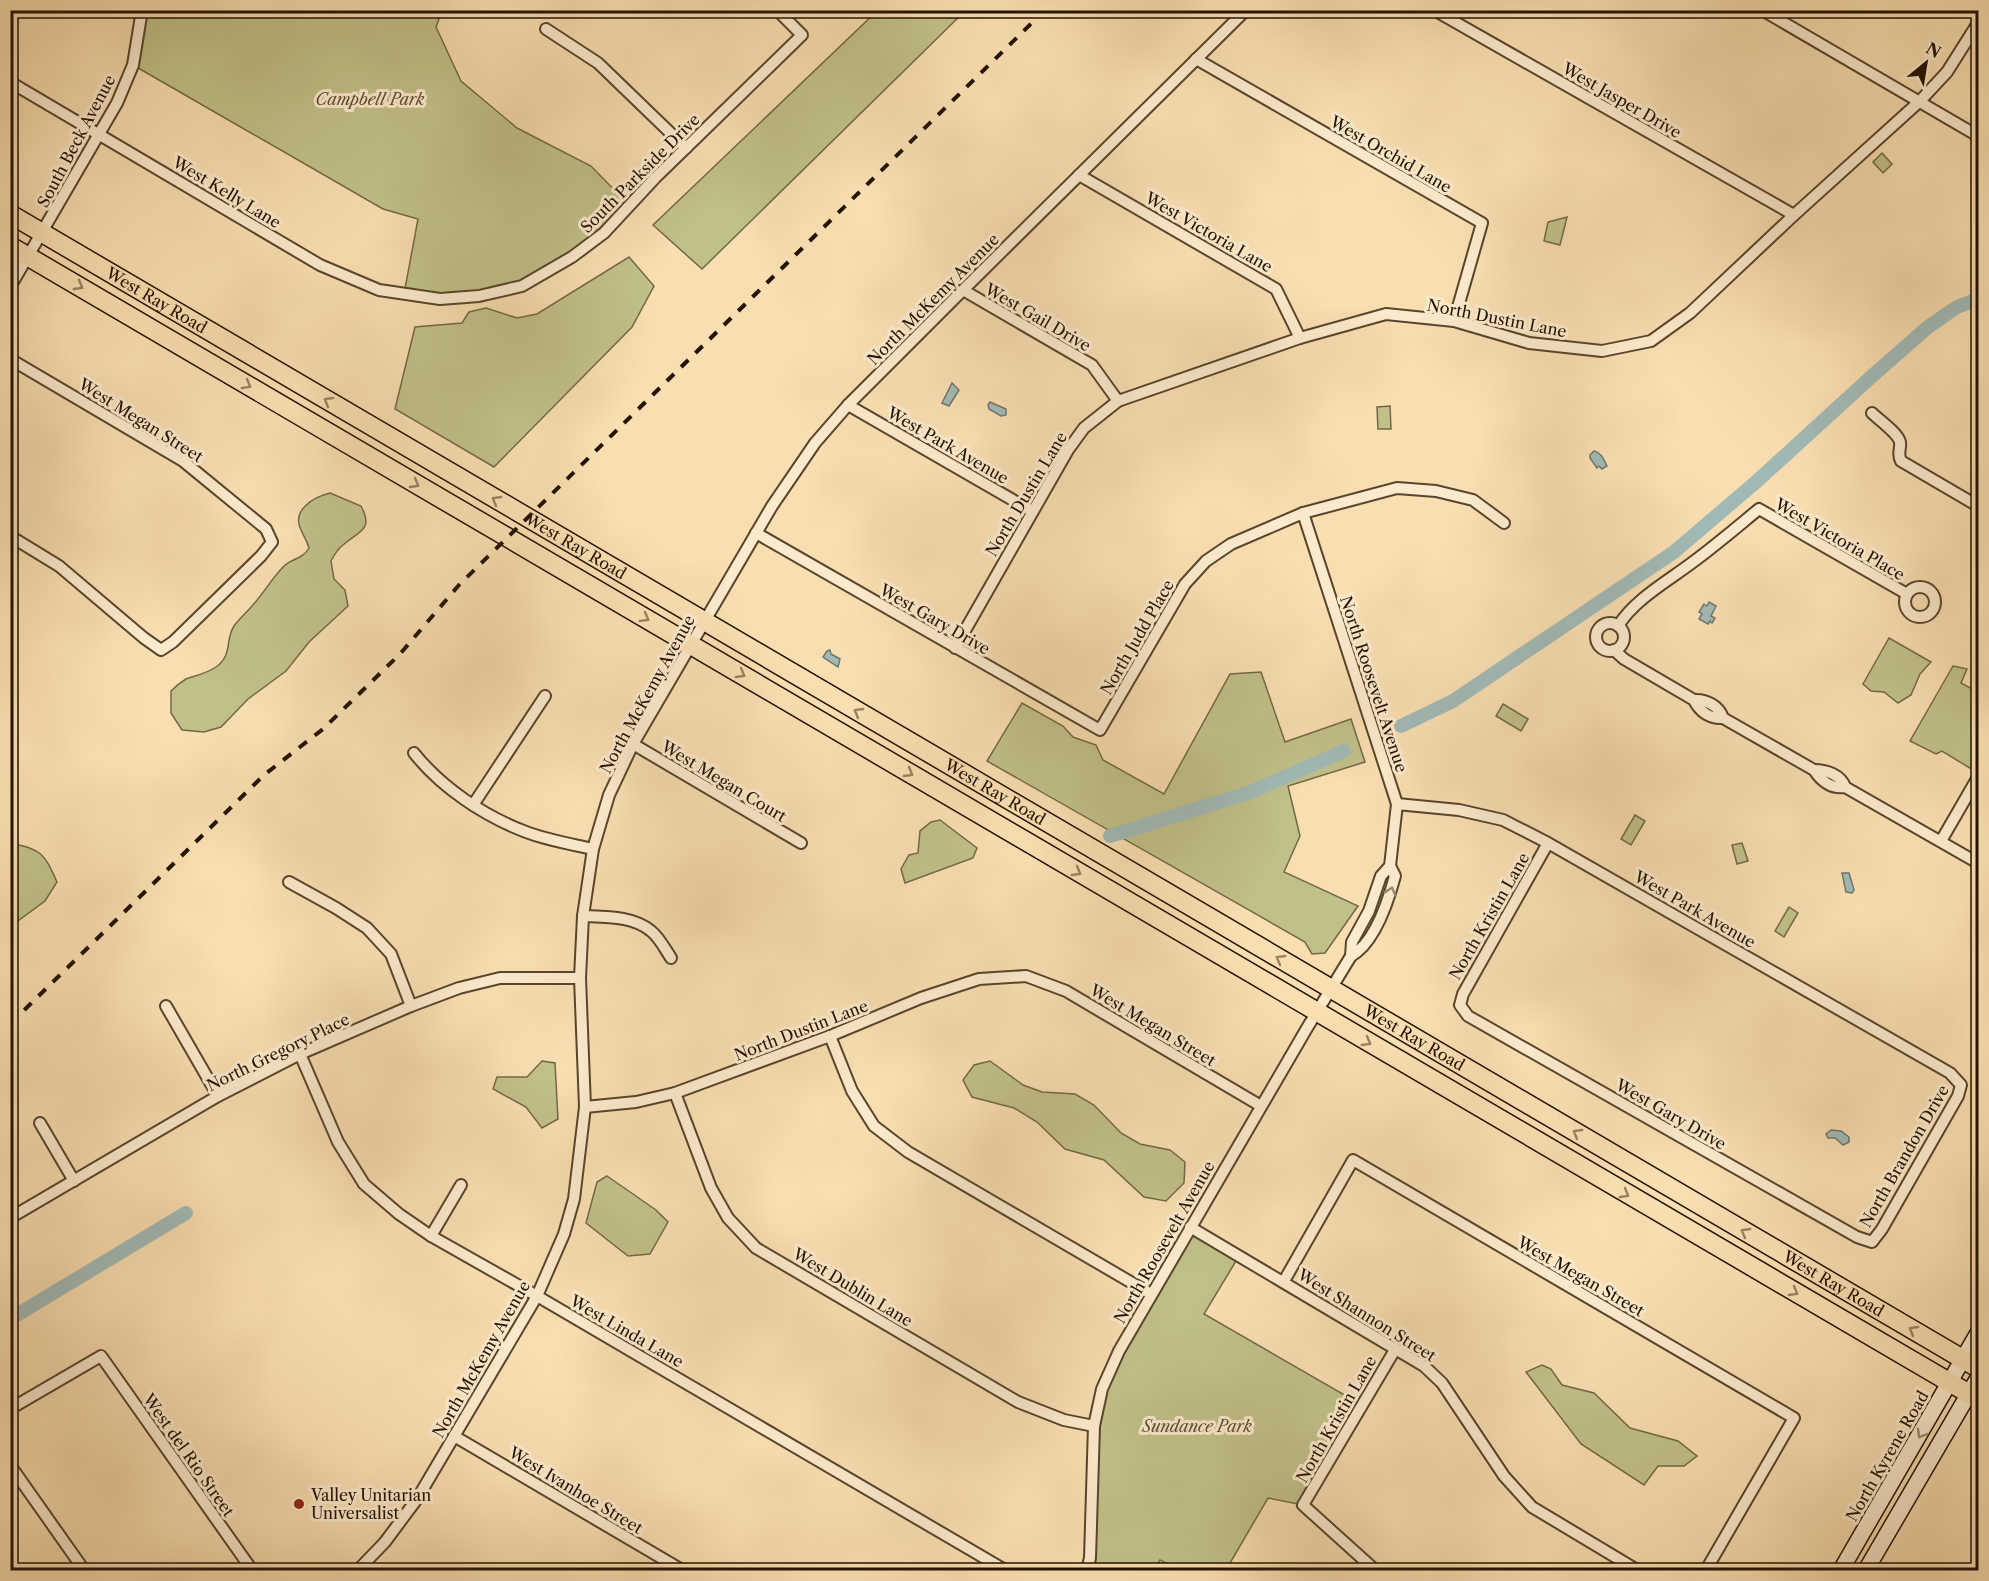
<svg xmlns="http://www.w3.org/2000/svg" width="1989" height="1581" font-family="'Libre Caslon Text',serif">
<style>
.green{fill:#c1c089;stroke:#726944;stroke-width:1.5}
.water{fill:#a1bab6;stroke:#6f776d;stroke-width:1.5}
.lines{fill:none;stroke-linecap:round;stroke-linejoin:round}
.canal{stroke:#a1bab6;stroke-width:14}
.minor-casing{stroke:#58452c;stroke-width:14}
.secondary-casing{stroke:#231200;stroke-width:18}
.primary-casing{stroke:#231200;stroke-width:21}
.minor{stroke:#fbeacc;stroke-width:10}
.secondary{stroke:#fbeacc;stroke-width:15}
.primary{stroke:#f9deb1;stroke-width:18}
.rail{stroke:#231200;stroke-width:4;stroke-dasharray:10 10;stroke-linecap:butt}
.oneway{stroke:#998261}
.oneway2{stroke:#9a8970}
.poi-dot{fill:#8f2418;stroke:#fbeacc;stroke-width:2}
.labels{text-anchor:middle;stroke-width:6;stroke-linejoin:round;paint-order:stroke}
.park-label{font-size:16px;font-style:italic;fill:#5a4f30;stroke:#fbeacc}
.street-label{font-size:16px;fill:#231200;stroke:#fbeacc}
.poi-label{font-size:16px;fill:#231200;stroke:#fbeacc;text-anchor:start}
</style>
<rect width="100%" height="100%" fill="#f9deb1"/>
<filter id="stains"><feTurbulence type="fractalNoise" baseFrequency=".00333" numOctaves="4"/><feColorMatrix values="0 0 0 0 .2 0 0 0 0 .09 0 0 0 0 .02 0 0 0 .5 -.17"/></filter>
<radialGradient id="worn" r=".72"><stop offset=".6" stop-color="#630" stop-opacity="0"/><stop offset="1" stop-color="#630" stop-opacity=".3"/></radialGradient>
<!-- green -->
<g class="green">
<path d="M142 11H424L439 19 436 27 461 81 517 128 591 166 629 205 604 233 522 286 479 296 404 294 418 219 383 209 133 65Z"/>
<path d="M877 11H965L702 269 653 225Z"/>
<path d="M1882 153 1892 164 1883 173 1873 162Z"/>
<path d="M1567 217 1560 245 1544 241 1548 222Z"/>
<path d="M629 257 654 286 632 327 494 467 395 409 415 327 462 323 469 312 486 308 517 318 537 314Z"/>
<path d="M1390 406 1391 429H1378L1377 407Z"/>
<path d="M330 493 361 506C374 530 359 531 343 545 338 549 334 555 331 561L334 579 345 590 348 606 309 642 286 671 248 699 221 727 204 732 182 730 171 713V691C175 687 181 682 186 679 196 675 206 674 216 667 233 655 225 639 234 626 239 619 246 613 252 606 264 593 272 578 284 566 293 558 303 559 309 548 307 541 304 537 301 530 291 510 314 497 330 493Z"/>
<path d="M1889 638 1931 662 1920 674 1911 695 1898 703 1884 692 1871 691 1863 684Z"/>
<path d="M1953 666 1967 669 1961 683 1978 692V764L1973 770 1942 751 1936 754 1910 741Z"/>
<path d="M1261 672 1285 742 1351 719 1365 762 1288 786 1300 836 1284 872 1358 906 1325 953 1312 954 1305 942 987 761 1022 703 1063 726 1073 737 1096 745 1103 760 1164 794 1230 674Z"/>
<path d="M1503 704 1528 719 1521 731 1496 716Z"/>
<path d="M1635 815 1645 821 1631 845 1621 839Z"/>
<path d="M940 820 977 848 973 858 905 883 901 869 909 855 918 853 920 831 931 822Z"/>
<path d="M11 843C42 850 44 853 57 882L45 901 11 926Z"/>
<path d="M1742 843 1748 861 1737 864 1732 845Z"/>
<path d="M1789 907 1798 913 1784 937 1775 931Z"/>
<path d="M542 1061 555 1063 558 1119 542 1128 526 1107 493 1089 497 1077H527Z"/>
<path d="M990 1061 1023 1085 1042 1092 1075 1094 1094 1105 1121 1133 1140 1144 1170 1150 1185 1162 1184 1183 1166 1201 1144 1197 1104 1160 1065 1149 1037 1122 1014 1108 972 1097 963 1080 974 1065Z"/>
<path d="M607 1176 656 1210 668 1222 650 1254 628 1256 586 1223 597 1182Z"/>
<path d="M1190 1227 1239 1256 1204 1314 1362 1405 1303 1505 1268 1498 1226 1570H1180L1160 1560 1154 1570H1087L1094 1426 1102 1389Z"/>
<path d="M1542 1365 1551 1369 1562 1385 1594 1393 1630 1428 1678 1441 1697 1456 1684 1466H1658L1644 1485 1581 1444 1526 1372Z"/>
</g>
<!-- water -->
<g class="water">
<path d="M952 383 959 390 949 406 942 403Z"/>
<path d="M990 402 1006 409V415L1001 416 989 409 988 405Z"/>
<path d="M1594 451C1601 452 1605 461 1607 466L1602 469 1599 466 1597 468 1590 458V455Z"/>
<path d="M1709 602 1716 606 1711 616 1715 618 1712 623 1710 621 1708 624 1699 619 1702 614 1699 612 1704 604 1707 606Z"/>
<path d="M830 650 831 654 840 659 838 667 823 657 827 651Z"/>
<path d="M1842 873H1849L1854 890 1852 893 1846 892Z"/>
<path d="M1831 1130 1841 1131 1849 1137V1142L1843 1145 1835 1138H1828L1826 1134Z"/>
</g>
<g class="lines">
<!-- canal -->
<g class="canal">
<path d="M1401 726 1453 701 1674 552 1756 482 1871 377 1928 327 1957 307 1978 299"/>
<path d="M1110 836 1248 793 1344 751"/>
<path d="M10 1319 186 1213"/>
</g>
<!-- minor casing -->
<g class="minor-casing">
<g id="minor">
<path d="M1434 10 1794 215"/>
<path d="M1762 10 1978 136"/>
<path d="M546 29 598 63 686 148"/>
<path d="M1196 59 1482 223 1454 321"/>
<path d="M10 82 320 265 379 290 440 299 479 296 522 286 572 257 604 233 655 178 802 35 777 10"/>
<path d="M1079 175 1276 289 1300 338"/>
<path d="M10 287 117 103 133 65 142 10"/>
<path d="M963 290 1092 365 1118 401"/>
<path d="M10 359 183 461 266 529 272 542 261 556 173 642 161 650 144 638 59 566 10 536"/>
<path d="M848 405 1032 511"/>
<path d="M1872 413C1878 419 1898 433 1900 442 1901 449 1897 454 1901 461L1978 506"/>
<path d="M756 533 1100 730 1185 584 1206 561 1231 544 1303 513 1397 488 1436 491 1473 500 1504 523"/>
<circle cx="1920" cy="602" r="15"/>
<circle cx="1610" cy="637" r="14"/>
<path d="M1618 626C1635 599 1668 581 1693 562 1716 545 1737 527 1759 509L1907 594"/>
<path d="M955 648 1068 450 1084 428 1118 401 1300 338 1386 314 1454 321 1529 343 1602 351 1651 341 1690 313 1794 215 1920 101 1947 72 1978 23"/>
<path d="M1614 650 1624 659 1694 700C1700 712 1710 719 1723 718L1814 770C1822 782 1831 789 1845 787L1978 863"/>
<path d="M1694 700C1706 699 1719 706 1723 718"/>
<path d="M633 744 801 843"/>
<path d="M414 753C442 788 484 816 526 832 547 840 571 844 593 849"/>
<path d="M1814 770C1827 770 1841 775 1845 787"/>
<path d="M1397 804 1459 810 1503 820 1548 843 1950 1073 1961 1085 1958 1096 1882 1229 1872 1242 1857 1237 1468 1016 1460 1005 1463 994 1548 843"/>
<path d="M473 805 545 696"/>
<path d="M1941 841 1978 777"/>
<path d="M289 882 336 908 367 928 391 954 411 1006"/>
<path d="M583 916C606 917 633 916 651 931 659 937 665 949 671 958"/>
<path d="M1351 956C1375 943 1388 902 1395 876L1390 866"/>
<path d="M166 1006 218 1096"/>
<path d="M830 1036 852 1091 874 1126 908 1152 1151 1294"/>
<path d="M300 1054 338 1142 364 1184 399 1214 431 1236 537 1296 1005 1570"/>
<path d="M675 1093 711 1188 728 1218 756 1248 1018 1402 1064 1420 1094 1426"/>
<path d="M585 1107 636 1102 675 1093 830 1036 921 998 979 979 1026 976 1066 991 1261 1106"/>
<path d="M40 1123 74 1181"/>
<path d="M10 1218 218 1096 300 1054 411 1006 459 988 500 978H580"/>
<path d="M1190 1227 1424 1366 1442 1383 1504 1476 1532 1507 1637 1570"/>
<path d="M431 1236 461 1185"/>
<path d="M1284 1281 1353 1160 1794 1418 1706 1570"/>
<path d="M10 1409 101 1356 252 1570"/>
<path d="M454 1436 682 1570"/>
<path d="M10 1465 84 1570"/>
<path d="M358 1570 385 1542 417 1499 537 1296 564 1234 574 1199 585 1107 580 978 583 916 593 849 609 795 633 744 772 506 815 443 848 405 963 290 1246 10"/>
<path d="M1087 1570 1090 1558 1094 1426 1102 1389 1119 1351 1307 1028 1351 956 1352 942 1369 911 1381 876 1390 866 1397 804 1303 513"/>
<path d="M1375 1570 1303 1505 1396 1348"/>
</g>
</g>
<!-- secondary casing -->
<g class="secondary-casing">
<g id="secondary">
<path d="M1841 1570 1978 1333"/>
<path d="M1866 1570 1978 1378"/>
</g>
</g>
<!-- primary casing -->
<g class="primary-casing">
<g id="primary">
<path id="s1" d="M10 214 1978 1368"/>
<path d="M10 246 1978 1399"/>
</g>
</g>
<!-- minor -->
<use href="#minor" class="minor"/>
<!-- secondary -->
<use href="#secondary" class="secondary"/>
<!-- primary -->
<use href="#primary" class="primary"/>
<!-- rail -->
<path class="rail" d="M10 1024 264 775 323 729 400 654 459 585 1045 10"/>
</g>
<!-- one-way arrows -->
<defs><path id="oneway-chevron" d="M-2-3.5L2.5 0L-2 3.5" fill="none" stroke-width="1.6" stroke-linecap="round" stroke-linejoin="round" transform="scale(1.5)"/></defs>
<g class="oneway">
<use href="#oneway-chevron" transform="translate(79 286) rotate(30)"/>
<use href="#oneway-chevron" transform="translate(247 385) rotate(30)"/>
<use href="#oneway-chevron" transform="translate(328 401) rotate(-150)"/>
<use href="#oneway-chevron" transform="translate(415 484) rotate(30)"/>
<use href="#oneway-chevron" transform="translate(496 500) rotate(-150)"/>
<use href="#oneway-chevron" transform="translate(645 618) rotate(30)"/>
<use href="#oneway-chevron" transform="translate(741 674) rotate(30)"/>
<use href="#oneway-chevron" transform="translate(858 712) rotate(-150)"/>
<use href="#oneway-chevron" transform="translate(909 773) rotate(30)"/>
<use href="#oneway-chevron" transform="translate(1077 872) rotate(30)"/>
<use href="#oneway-chevron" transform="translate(1280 959) rotate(-150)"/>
<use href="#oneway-chevron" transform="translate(1367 1042) rotate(30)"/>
<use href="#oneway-chevron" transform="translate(1577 1133) rotate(-150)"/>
<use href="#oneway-chevron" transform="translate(1625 1194) rotate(30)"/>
<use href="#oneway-chevron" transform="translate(1745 1232) rotate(-150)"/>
<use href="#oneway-chevron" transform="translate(1794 1292) rotate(30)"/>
<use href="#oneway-chevron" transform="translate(1913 1330) rotate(-150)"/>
</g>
<g class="oneway2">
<use href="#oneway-chevron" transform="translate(1391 891) rotate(-73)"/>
<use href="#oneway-chevron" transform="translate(1921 1434) rotate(120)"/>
</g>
<!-- markers -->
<circle class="poi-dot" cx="299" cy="1504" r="6"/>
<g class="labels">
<!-- park labels -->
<g class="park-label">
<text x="370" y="105">Campbell Park</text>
<text x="1197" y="1432">Sundance Park</text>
</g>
<!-- street labels -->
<g class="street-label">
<text transform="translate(1622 100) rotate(30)" y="6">West Jasper Drive</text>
<text transform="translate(76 141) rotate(-62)" y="6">South Beck Avenue</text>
<text transform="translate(1391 154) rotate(30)" y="6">West Orchid Lane</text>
<text transform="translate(640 173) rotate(-45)" y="6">South Parkside Drive</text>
<text transform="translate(227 192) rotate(31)" y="6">West Kelly Lane</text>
<text transform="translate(1209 232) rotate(30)" y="6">West Victoria Lane</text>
<text transform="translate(933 299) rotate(-45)" y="6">North McKemy Avenue</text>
<text dy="6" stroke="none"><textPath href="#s1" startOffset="170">West Ray Road</textPath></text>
<text transform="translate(1038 317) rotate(30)" y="6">West Gail Drive</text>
<text transform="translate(1497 318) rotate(11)" y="6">North Dustin Lane</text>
<text transform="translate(141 420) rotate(32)" y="6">West Megan Street</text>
<text transform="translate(948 445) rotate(30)" y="6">West Park Avenue</text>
<text transform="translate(1026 494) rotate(-59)" y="6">North Dustin Lane</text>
<text transform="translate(1840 539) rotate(30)" y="6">West Victoria Place</text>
<text dy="6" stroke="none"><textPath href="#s1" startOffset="656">West Ray Road</textPath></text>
<text transform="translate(935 619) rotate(30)" y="6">West Gary Drive</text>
<text transform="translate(1137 637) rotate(-60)" y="6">North Judd Place</text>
<text transform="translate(1374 684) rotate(72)" y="6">North Roosevelt Avenue</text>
<text transform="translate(647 694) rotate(-61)" y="6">North McKemy Avenue</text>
<text transform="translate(724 781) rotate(31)" y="6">West Megan Court</text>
<text dy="6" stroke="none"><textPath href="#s1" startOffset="1142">West Ray Road</textPath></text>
<text transform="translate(1695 909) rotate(30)" y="6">West Park Avenue</text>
<text transform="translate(1489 916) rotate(-60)" y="6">North Kristin Lane</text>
<text transform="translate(1153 1025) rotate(31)" y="6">West Megan Street</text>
<text transform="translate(801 1030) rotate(-21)" y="6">North Dustin Lane</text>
<text dy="6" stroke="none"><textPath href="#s1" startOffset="1628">West Ray Road</textPath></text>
<text transform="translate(278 1052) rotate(-26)" y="6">North Gregory Place</text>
<text transform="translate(1671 1114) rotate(30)" y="6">West Gary Drive</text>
<text transform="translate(1904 1156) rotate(-60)" y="6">North Brandon Drive</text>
<text transform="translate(1164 1242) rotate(-60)" y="6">North Roosevelt Avenue</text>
<text transform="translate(1581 1276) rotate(30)" y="6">West Megan Street</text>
<text dy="6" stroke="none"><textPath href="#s1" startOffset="2114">West Ray Road</textPath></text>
<text transform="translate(853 1287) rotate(31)" y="6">West Dublin Lane</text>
<text transform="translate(1367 1315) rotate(32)" y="6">West Shannon Street</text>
<text transform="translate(627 1331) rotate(30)" y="6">West Linda Lane</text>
<text transform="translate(481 1359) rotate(-60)" y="6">North McKemy Avenue</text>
<text transform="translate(1336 1419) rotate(-60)" y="6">North Kristin Lane</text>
<text transform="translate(189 1455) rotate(55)" y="6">West del Rio Street</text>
<text transform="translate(1887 1456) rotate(-60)" y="6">North Kyrene Road</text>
<text transform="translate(576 1490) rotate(31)" y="6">West Ivanhoe Street</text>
</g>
<!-- poi labels -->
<g class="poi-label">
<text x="311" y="1501">Valley Unitarian<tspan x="311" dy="18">Universalist</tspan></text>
</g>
</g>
<!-- margin -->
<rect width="1989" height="1581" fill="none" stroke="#f9deb1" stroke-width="36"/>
<rect x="12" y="12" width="1965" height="1557" fill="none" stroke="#231200" stroke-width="3"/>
<rect x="18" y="18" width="1953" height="1545" fill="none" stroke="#231200" stroke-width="1.5"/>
<!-- north arrow -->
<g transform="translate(1926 63) rotate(30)" stroke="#fbeacc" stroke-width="4.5" paint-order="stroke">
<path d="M0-4.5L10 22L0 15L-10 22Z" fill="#231200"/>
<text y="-9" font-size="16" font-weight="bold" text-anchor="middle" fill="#231200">N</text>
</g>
<rect width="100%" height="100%" filter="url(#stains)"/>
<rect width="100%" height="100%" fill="url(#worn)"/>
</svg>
